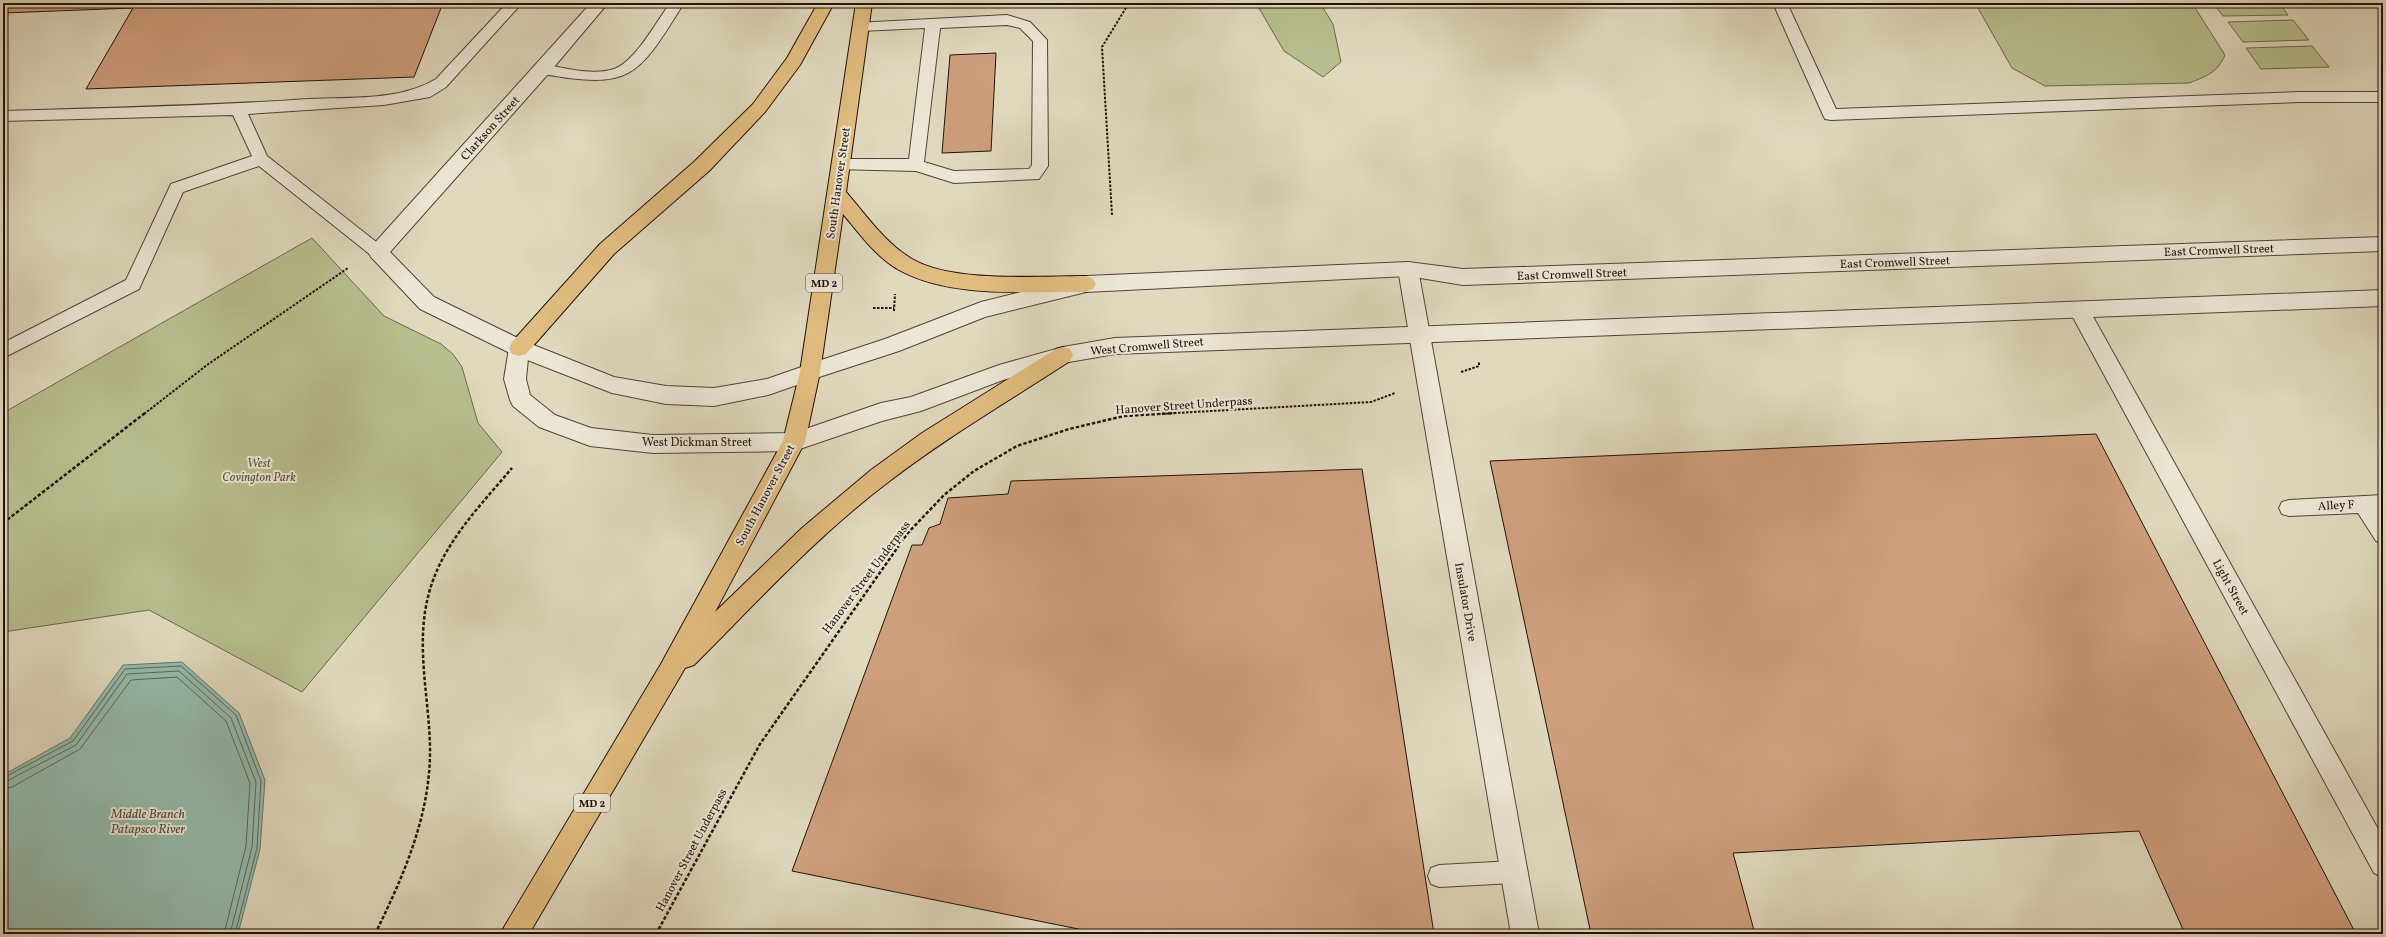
<svg xmlns="http://www.w3.org/2000/svg" width="2386" height="937" font-family="Vollkorn,serif">
<style>
.green{fill:#b7be8e;stroke:#6d684c}
.water{fill:#94bbad;stroke:#67776b}
.lines{fill:none;stroke-linecap:round;stroke-linejoin:round}
.shore{stroke:#5c665b;stroke-width:1}
.building{fill:#ce9f7d;stroke:#231109}
.service-casing{stroke:#524336;stroke-width:2}
.minor-casing{stroke:#524336;stroke-width:2}
.tertiary-casing{stroke:#524336;stroke-width:2}
.primary-casing{stroke:#231109;stroke-width:2}
.path-far1{stroke:#231109;stroke-width:2;stroke-dasharray:2.5 1.5;stroke-linecap:butt}
.path{stroke:#231109;stroke-width:2.5;stroke-dasharray:3.5 2;stroke-linecap:butt}
.service{fill:#ebe6d5;fill-rule:evenodd}
.minor{fill:#ebe6d5;fill-rule:evenodd}
.tertiary{fill:#ebe6d5;fill-rule:evenodd}
.primary{fill:#e0bc7f;fill-rule:evenodd}
.labels{text-anchor:middle;stroke-width:4;stroke-linejoin:round;paint-order:stroke}
.shield{fill:#ebe6d5;stroke:#5f5146;stroke-width:1}
.shield-label{font-size:11px;font-weight:bold;fill:#231109}
.street-label{font-size:12px;fill:#231109;stroke:#ebe6d5}
.park-label{font-size:12px;font-style:italic;fill:#574e38;stroke:#ebe6d5}
.water-label{font-size:13px;font-style:italic;fill:#4b4c42;stroke:#ebe6d5}
</style>
<rect width="100%" height="100%" fill="#e0d9be"/>
<filter id="stains"><feTurbulence type="fractalNoise" baseFrequency=".005" numOctaves="4"/><feColorMatrix values="0 0 0 0 .2 0 0 0 0 .09 0 0 0 0 .02 0 0 0 .5 -.17"/></filter>
<radialGradient id="worn" r=".72"><stop offset=".6" stop-color="#630" stop-opacity="0"/><stop offset="1" stop-color="#630" stop-opacity=".3"/></radialGradient>
<!-- green -->
<g class="green">
<path d="M1256 3H1320L1333 24 1341 62 1323 77 1284 51Z"/>
<path d="M1975 3H2192L2225 55C2217 73 2207 76 2189 83L2045 86 2012 68Z"/>
<path d="M2213 3H2279L2288 15 2223 16Z"/>
<path d="M2293 20 2309 40 2243 42 2228 22Z"/>
<path d="M2312 46 2329 67 2261 69 2246 48Z"/>
<path d="M312 238 384 316 441 344 453 354 462 367 478 423 502 452 302 692 149 610 3 632V413Z"/>
</g>
<!-- water -->
<path class="water" d="M182 662 239 713 265 780 260 849 238 934H3V775L70 738 123 665Z"/>
<g class="lines">
<!-- shore -->
<g class="shore">
<path d="M3 778 73 741 125 669 181 666 236 715 261 781 257 848 235 934"/>
<path d="M3 783 76 745 127 674 179 671 231 718 256 782 252 847 230 934"/>
<path d="M3 789 12 787 80 749 131 680 177 677 226 721 250 783 246 846 224 934"/>
</g>
</g>
<!-- building -->
<g class="building">
<path d="M3 3H443L414 77 86 89 133 8 3 13Z"/>
<path d="M996 53 991 151 942 153 950 55Z"/>
<path d="M2096 434 2356 934H2185L2139 831 1733 853 1755 934H1591L1490 461Z"/>
<path d="M1362 469 1434 934H1103L792 871 912 545H922L929 528 940 524 948 498 1008 494 1011 481Z"/>
</g>
<g class="lines">
<!-- service casing -->
<g class="service-casing">
<g id="service">
<path d="M507 3H522L446 87 430 97 384 105 248 114 267 156 384 248 386 252 384 256 378 258 372 256 259 166 183 192 139 289 3 358V343L126 280 171 184 252 156 233 115 3 121V111C105 108 207 106 309 99 349 97 400 101 436 79Z"/>
<path d="M670 3H684C638 76 633 90 543 74L538 73 535 69 538 65 543 64C565 68 592 76 614 69 635 62 657 21 670 3Z"/>
<path d="M1773 3H1787L1836 109 2300 92H2383V102H2300L1831 120 1825 119 1823 115Z"/>
<path d="M1007 15 1030 22 1047 40 1048 166 1039 179 954 183 916 171 835 169 833 165 835 161 841 159H909L925 28 860 31 855 29 853 26 855 23ZM1007 25 1020 28 1033 41 1032 165 1029 169 954 171 924 162 940 28Z"/>
<path d="M2383 495V511H2379L2383 518V543L2376 541 2358 513 2289 516 2282 514 2279 508 2282 502 2289 500Z"/>
<path d="M1514 861 1522 864 1525 872 1522 880 1514 883 1439 887 1431 884 1428 876 1431 868 1439 865Z"/>
</g>
</g>
<!-- minor casing -->
<g class="minor-casing">
<g id="minor">
<path d="M591 3H608L549 73 390 252 434 297 526 342 614 377 666 386 714 388 767 379 810 364 817 366 820 372 817 378 768 395 714 406 666 404 612 393 512 354 420 309 371 257 368 252 371 247Z"/>
<path d="M1408 262 1415 264 1418 269 1539 934H1511L1398 269 1401 264Z"/>
<path d="M2079 302 2086 304 2383 838V877L2374 873 2069 310 2072 304Z"/>
</g>
</g>
<!-- tertiary casing -->
<g class="tertiary-casing">
<g id="tertiary">
<path d="M2383 237V251L1463 285 1408 276 1086 292 985 317 899 351 810 380 803 378 800 372 803 366 885 339 981 302 1086 276 1408 262 1463 269Z"/>
<path d="M2383 290V306L1115 354 1063 363 1003 380 921 411 882 421 794 451 653 453 590 446 539 427 513 406 510 400 504 379 509 348 512 342 519 340 526 342 529 348 526 379 530 395 555 415 591 428 653 435 794 433 881 403 911 397 999 365 1063 347 1115 338Z"/>
</g>
</g>
<!-- primary casing -->
<g class="primary-casing">
<g id="primary">
<path d="M818 3H834L800 65 765 112 709 171 614 254 526 354 519 356 512 354 509 348 512 342 600 244 695 161 753 104 787 58Z"/>
<path d="M856 3H872L846 192C866 215 885 243 912 259 953 283 1038 276 1086 276L1093 279 1096 284 1093 289 1086 292C1028 291 951 299 899 270 876 257 859 233 843 214L820 372 805 442 715 612 802 528 871 470 922 433 1056 349 1063 347 1070 349 1073 355 1070 361C1009 401 945 438 887 483 817 536 756 603 694 665L685 668 529 934H500L661 664 783 441 800 372Z"/>
</g>
</g>
<!-- path-far1 -->
<g class="path-far1">
<path d="M1112 215 1102 47 1129 3"/>
<path d="M873 308H894"/>
<path d="M894 311 895 294"/>
<path d="M1461 372 1479 366V362"/>
<path d="M144 414 207 365 348 268"/>
<path d="M1158 414 1371 402 1395 393"/>
</g>
<!-- path -->
<g class="path">
<path d="M3 523 145 413"/>
<path d="M375 934C404 875 431 814 430 747 429 696 415 644 429 593 442 544 480 506 512 468"/>
<path d="M656 934 760 744 907 534 944 495 974 471 1017 446 1069 429 1124 416 1175 413"/>
</g>
<!-- service -->
<use href="#service" class="service"/>
<!-- minor -->
<use href="#minor" class="minor"/>
<!-- tertiary -->
<use href="#tertiary" class="tertiary"/>
<!-- primary -->
<use href="#primary" class="primary"/>
</g>
<g class="labels">
<!-- shield labels -->
<g class="shield">
<rect x="806" y="274" width="36" height="18" rx="3"/>
<rect x="574" y="794" width="36" height="18" rx="3"/>
</g>
<g class="shield-label">
<text x="824" y="287">MD 2</text>
<text x="592" y="807">MD 2</text>
</g>
<!-- street labels -->
<g class="street-label">
<text transform="translate(490 128) rotate(-48)" y="4">Clarkson Street</text>
<text transform="translate(838 183) rotate(-82)" y="4">South Hanover Street</text>
<text transform="translate(2219 250) rotate(-2)" y="4">East Cromwell Street</text>
<text transform="translate(1895 262) rotate(-2)" y="4">East Cromwell Street</text>
<text transform="translate(1572 274) rotate(-2)" y="4">East Cromwell Street</text>
<text transform="translate(1147 346) rotate(-5)" y="4">West Cromwell Street</text>
<text transform="translate(1184 405) rotate(-4)" y="4">Hanover Street Underpass</text>
<text x="697" y="446">West Dickman Street</text>
<text transform="translate(765 495) rotate(-62)" y="4">South Hanover Street</text>
<text transform="translate(2336 505) rotate(-3)" y="4">Alley F</text>
<text transform="translate(866 577) rotate(-53)" y="4">Hanover Street Underpass</text>
<text transform="translate(2231 587) rotate(61)" y="4">Light Street</text>
<text transform="translate(1466 602) rotate(80)" y="4">Insulator Drive</text>
<text transform="translate(691 850) rotate(-62)" y="4">Hanover Street Underpass</text>
</g>
<!-- park labels -->
<g class="park-label">
<text x="259" y="467">West<tspan x="259" dy="14">Covington Park</tspan></text>
</g>
<!-- water labels -->
<g class="water-label">
<text x="148" y="818">Middle Branch<tspan x="148" dy="15">Patapsco River</tspan></text>
</g>
</g>
<!-- margin -->
<rect width="2386" height="937" fill="none" stroke="#e0d9be" stroke-width="16"/>
<rect x="4" y="4" width="2378" height="929" fill="none" stroke="#231109" stroke-width="2"/>
<rect x="8" y="8" width="2370" height="921" fill="none" stroke="#231109"/>
<rect width="100%" height="100%" filter="url(#stains)"/>
<rect width="100%" height="100%" fill="url(#worn)"/>
</svg>
